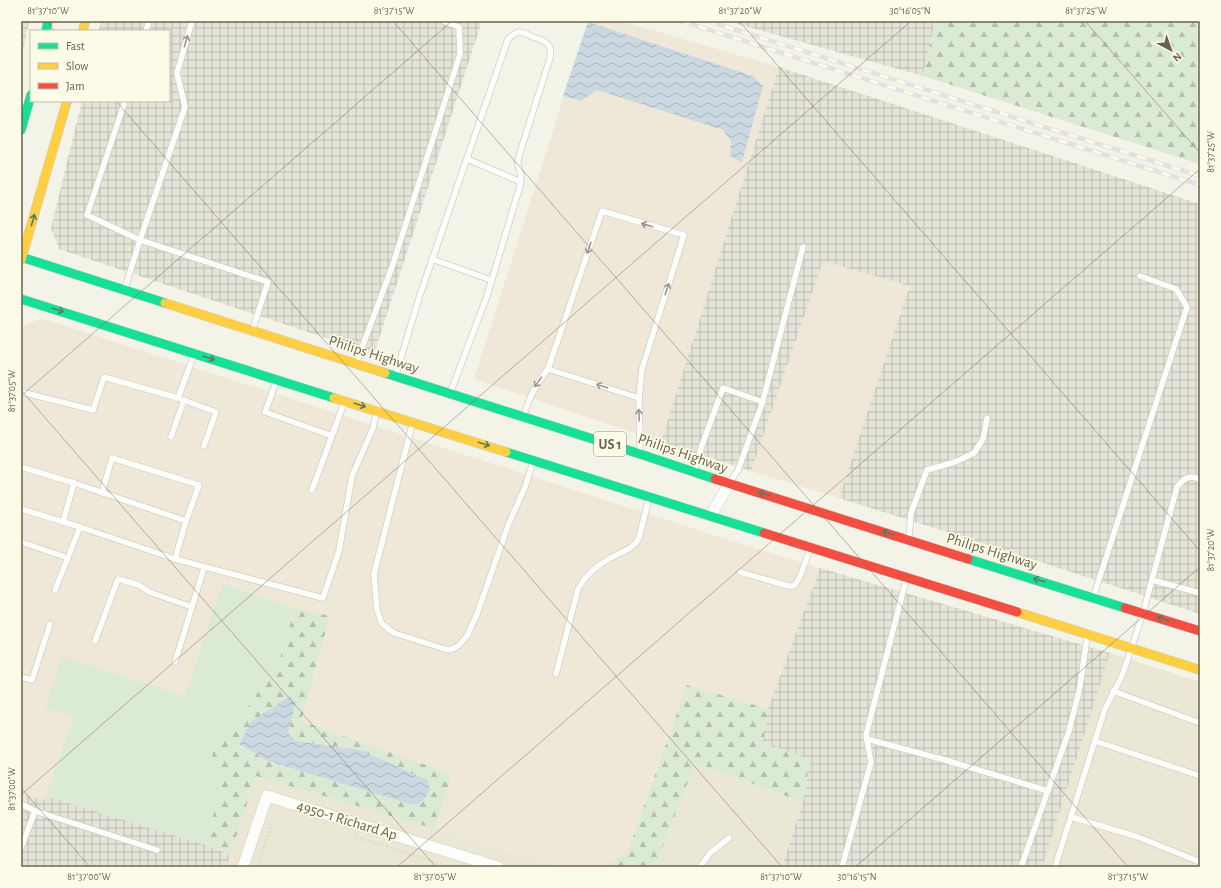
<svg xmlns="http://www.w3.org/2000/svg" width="1221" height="888" font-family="'Alegreya Sans',sans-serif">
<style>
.residential{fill:#eae7d5}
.commercial{fill:#efe8d8}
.industrial{fill:url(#industrial-grid)}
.grass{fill:#daead4}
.forest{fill:url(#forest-firs);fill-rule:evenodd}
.water{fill:url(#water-waves)}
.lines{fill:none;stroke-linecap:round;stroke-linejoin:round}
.lane-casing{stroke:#d1cec5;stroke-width:7}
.street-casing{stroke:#d1cec5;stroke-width:12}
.fast-casing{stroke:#d2cfc6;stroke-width:10}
.slow-casing{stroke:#d2cfc6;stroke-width:10}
.jam-casing{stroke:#d2cfc6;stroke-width:10}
.path{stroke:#d4d2ca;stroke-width:2.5;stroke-dasharray:1 3;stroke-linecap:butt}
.lane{stroke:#fdfdfc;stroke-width:5.5}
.street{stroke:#fdfdfc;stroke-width:11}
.fast{stroke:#16e098;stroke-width:9}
.slow{stroke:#ffcf43;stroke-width:9}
.jam{stroke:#f24e42;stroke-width:9}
.rail-casing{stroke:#e4e1e3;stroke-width:4.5}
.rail{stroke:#fcfbe8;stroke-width:3;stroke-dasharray:9;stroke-linecap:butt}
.oneway{stroke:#9f988a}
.oneway2{stroke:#5b7b5c}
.ticks{fill:none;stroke:#6c624d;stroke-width:1;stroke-opacity:0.45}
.labels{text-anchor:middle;stroke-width:3;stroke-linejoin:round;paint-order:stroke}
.shield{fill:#fcfbe8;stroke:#97907c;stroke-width:1}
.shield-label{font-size:14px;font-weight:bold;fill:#6c624d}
.street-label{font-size:15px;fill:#6c624d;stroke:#fcfbe8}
.neatline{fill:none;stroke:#6c624d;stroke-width:1.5}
.ticks-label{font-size:10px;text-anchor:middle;fill:#6c624d}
</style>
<defs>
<pattern id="industrial-grid" width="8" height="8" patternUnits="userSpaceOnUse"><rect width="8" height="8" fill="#e5e4d9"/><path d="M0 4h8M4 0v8" fill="none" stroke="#bebcb2"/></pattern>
<pattern id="forest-firs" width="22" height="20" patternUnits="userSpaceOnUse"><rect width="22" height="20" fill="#daead4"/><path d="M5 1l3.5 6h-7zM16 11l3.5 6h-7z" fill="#b5c1ae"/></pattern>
<pattern id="water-waves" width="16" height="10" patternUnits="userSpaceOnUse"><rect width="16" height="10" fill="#cbd8e1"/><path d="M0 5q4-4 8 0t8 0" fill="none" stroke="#a9b3b9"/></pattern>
</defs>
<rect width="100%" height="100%" fill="#f3f3e8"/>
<!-- residential -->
<g class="residential">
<path d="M1110 653 1200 682V867H1042Z"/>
<path d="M695 763 803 802 782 867H655Z"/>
<path d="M256 776 563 867H226Z"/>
</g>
<!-- commercial -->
<g class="commercial">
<path d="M588 21H621L779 67 661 442 474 379Z"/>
<path d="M823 261 911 286 839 498 751 471Z"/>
<path d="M41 318 729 540 820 568 768 709 687 685 628 851 605 867H563L435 829 452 774 301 721 330 616 295 608 224 583 185 696 73 717 45 800 21 816V327Z"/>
</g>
<!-- industrial -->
<g class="industrial">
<path d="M21 21H29L21 61Z"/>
<path d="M101 21H482L374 354 59 249 51 228 82 101H169V31H99Z"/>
<path d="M727 21H935L923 76Z"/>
<path d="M779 67 1200 204V614L1004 550 839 498 910 286 823 261 751 471 661 442Z"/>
<path d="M820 568 1110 653 1042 867H782L803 802 810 760 763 742 768 709Z"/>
<path d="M27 796 44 800 46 796 206 845 230 855 226 867H21V816Z"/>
</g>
<!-- grass -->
<path class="grass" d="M223 583 295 608 279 662 228 737 213 752 223 774 206 845 46 796 73 717 45 708 62 657 185 696Z"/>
<!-- forest -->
<g class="forest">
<path d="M935 21H1200V164L923 76Z"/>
<path d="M295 608 330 616 301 721 452 774 435 829 256 776 230 855 206 845 223 774 211 767 213 752 228 736 279 662ZM296 703 288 733 296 741 360 750 413 805 268 761 239 744Z"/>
<path d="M687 685 768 709 763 742 810 760 803 802 695 763 655 867H605L628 851Z"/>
</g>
<!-- water -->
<g class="water">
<path d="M588 22 753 76 763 86 742 162 730 156 731 141 723 130 597 90 581 101 563 96Z"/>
<path d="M290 696 296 702 288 733 296 741 360 750 427 780 430 789 424 800 413 805 268 761 239 744 252 721Z"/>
</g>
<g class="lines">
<!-- lane casing -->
<g class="lane-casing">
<g id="lane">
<path d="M192 21 177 73 185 107 140 240 268 282 253 328"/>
<path d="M146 31 149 21"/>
<path d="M125 101 87 215 140 240 125 288"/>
<path d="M467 159 521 182"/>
<path d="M432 259 491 280"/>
<path d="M357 361 392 267 460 54 459 27 443 21"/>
<path d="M548 369 639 398"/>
<path d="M396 374 420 295 508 39C511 36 514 33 519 32 523 32 527 34 530 36 544 41 553 42 550 58L518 159V165L521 175 520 186 487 296 451 391"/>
<path d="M276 382 265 412 332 436"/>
<path d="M21 392 93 410 104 377 178 398 194 355"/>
<path d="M178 398 216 412 204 446"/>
<path d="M524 415C530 395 536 385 548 369L602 211 684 235 642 369 639 398 640 451"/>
<path d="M412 425 374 574 377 610 382 624 394 633 448 650 453 649 459 645 467 636 477 614 509 523 525 487 533 462"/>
<path d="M171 437 184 400"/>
<path d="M21 467 74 483 186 521 175 559 323 598 339 551 352 476 373 428 376 414"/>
<path d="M695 470 701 448 723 388 763 402"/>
<path d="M730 482 738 470 762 404 803 247"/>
<path d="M312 490 344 403"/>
<path d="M102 493 112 458 199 485 186 521"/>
<path d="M21 509 80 527 175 559"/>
<path d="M63 522 74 483"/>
<path d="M909 537 911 513 927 470 955 462 974 453 983 439 987 418"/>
<path d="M21 542 68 558"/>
<path d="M740 572 788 586H794L800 577 810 549"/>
<path d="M1152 580 1200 593"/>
<path d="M55 590 80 527"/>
<path d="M1094 595 1187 307 1176 289 1140 276"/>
<path d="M95 641 118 579 139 585 149 592 192 607"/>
<path d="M175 662 204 568"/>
<path d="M556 674 578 589C585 576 596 566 609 559 620 552 633 550 639 538L649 498"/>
<path d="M21 677 32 680 50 624"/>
<path d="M1113 691 1200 723"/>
<path d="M867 739 945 760 1048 791"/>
<path d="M1095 741 1200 776"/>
<path d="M21 804 35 811 21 848"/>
<path d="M35 811 157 850"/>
<path d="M1071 817 1138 837 1200 862"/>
<path d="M700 867 710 853 729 838"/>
<path d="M842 867 871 762 866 735 906 580"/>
<path d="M1021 867 1069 731 1080 687 1087 637"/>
<path d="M1055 867 1105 709 1122 676 1143 613 1177 487C1184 478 1189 475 1200 479"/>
</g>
</g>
<!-- street casing -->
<g class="street-casing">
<g id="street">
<path d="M711 515 729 484"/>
<path d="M243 867 267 796 498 867"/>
</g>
</g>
<!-- fast casing -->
<g class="fast-casing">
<g id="fast">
<path d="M46 31 48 21"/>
<path d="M21 130 31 95"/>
<path d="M21 257 165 303"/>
<path d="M21 299 334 398"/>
<path d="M385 373 640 454 715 479"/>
<path d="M506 452 764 533"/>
<path d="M968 559 1125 608"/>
</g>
</g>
<!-- slow casing -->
<g class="slow-casing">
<g id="slow">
<path d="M83 31 85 21"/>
<path d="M21 260 67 101"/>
<path d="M165 303 385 373"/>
<path d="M334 398 506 452"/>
<path d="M1017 612 1200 670"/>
</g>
</g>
<!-- jam casing -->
<g class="jam-casing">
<g id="jam">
<path d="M715 479 968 559"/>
<path d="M764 533 1017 612"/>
<path d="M1125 608 1200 631"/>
</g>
</g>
<!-- path -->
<g class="path">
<path d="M356 837 450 867"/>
<path d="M258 867 272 822"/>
</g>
<!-- lane -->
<use href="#lane" class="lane"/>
<!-- street -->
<use href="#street" class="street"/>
<!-- fast -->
<use href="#fast" class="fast"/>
<!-- slow -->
<use href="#slow" class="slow"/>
<!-- jam -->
<use href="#jam" class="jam"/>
<!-- rail casing -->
<g class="rail-casing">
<g id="rail">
<path d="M681 21 1200 185"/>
<path d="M708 21 1200 176"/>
</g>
</g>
<!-- rail -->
<use href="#rail" class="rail"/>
</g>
<!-- one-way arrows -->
<defs><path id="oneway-shaft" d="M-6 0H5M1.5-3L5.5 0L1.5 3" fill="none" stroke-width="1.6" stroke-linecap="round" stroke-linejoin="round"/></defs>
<g class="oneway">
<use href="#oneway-shaft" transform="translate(186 41) rotate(-74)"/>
<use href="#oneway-shaft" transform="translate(647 225) rotate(-164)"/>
<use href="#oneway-shaft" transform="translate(589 248) rotate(109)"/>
<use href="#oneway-shaft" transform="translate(667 289) rotate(-72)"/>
<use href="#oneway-shaft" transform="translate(538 382) rotate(125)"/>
<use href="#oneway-shaft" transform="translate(602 386) rotate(-162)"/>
<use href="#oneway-shaft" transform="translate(639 415) rotate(-91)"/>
</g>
<g class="oneway2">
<use href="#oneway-shaft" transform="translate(33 220) rotate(-74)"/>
<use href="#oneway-shaft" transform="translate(58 310) rotate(17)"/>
<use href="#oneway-shaft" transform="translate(209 358) rotate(18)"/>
<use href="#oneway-shaft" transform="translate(360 405) rotate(18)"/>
<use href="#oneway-shaft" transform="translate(484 444) rotate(17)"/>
<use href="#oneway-shaft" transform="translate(764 494) rotate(-163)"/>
<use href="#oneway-shaft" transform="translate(888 533) rotate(-163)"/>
<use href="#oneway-shaft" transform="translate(1039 580) rotate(-163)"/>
<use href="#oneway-shaft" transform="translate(1163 619) rotate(-163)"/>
</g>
<!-- ticks -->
<path class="ticks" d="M47 21 55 31M393 21 1128 867M739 21 1200 551M1085 21 1200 153M116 101 782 867M21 390 436 867M21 396 452 21M21 788 90 867M21 795 911 21M397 867 1200 169M855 867 1200 567"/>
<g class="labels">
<!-- shield labels -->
<rect class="shield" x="594" y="432" width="32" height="24" rx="3"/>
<g class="shield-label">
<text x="610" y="449">US 1</text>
</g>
<!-- street labels -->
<g class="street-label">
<text transform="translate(374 354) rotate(18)" y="5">Philips Highway</text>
<text transform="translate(683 453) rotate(19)" y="5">Philips Highway</text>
<text transform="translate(992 551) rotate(17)" y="5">Philips Highway</text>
<text transform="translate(347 820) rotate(17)" y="5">4950-1 Richard Ap</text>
</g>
</g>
<!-- border -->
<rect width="1221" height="888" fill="none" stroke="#fcfbe8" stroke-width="44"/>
<!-- legend -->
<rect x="30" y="30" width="140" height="72" fill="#fcfbe8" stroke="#c2beaa"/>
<rect x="38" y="43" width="20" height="6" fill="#16e098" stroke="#c2beaa"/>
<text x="66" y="50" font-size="12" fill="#6c624d">Fast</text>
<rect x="38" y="63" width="20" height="6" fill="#ffcf43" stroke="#c2beaa"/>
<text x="66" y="70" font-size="12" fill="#6c624d">Slow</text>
<rect x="38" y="83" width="20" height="6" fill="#f24e42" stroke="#c2beaa"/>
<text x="66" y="90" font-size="12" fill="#6c624d">Jam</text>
<!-- north arrow -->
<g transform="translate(1171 50) rotate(139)" stroke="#fcfbe8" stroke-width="3" paint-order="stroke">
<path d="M0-3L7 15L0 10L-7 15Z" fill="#6c624d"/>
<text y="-6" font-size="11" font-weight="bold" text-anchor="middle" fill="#6c624d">N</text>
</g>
<rect x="22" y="22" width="1177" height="844" class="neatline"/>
<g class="ticks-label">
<text x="48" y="14">81°37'10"W</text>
<text x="394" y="14">81°37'15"W</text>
<text x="740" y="14">81°37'20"W</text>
<text x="910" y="14">30°16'05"N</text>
<text x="1086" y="14">81°37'25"W</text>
<text transform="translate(1210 152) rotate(-90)" y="4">81°37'25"W</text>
<text transform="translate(11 391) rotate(-90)" y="4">81°37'05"W</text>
<text transform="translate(1210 550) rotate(-90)" y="4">81°37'20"W</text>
<text transform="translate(11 789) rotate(-90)" y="4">81°37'00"W</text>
<text x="89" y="880">81°37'00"W</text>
<text x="435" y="880">81°37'05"W</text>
<text x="781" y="880">81°37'10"W</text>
<text x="857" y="880">30°16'15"N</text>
<text x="1128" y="880">81°37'15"W</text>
</g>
</svg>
